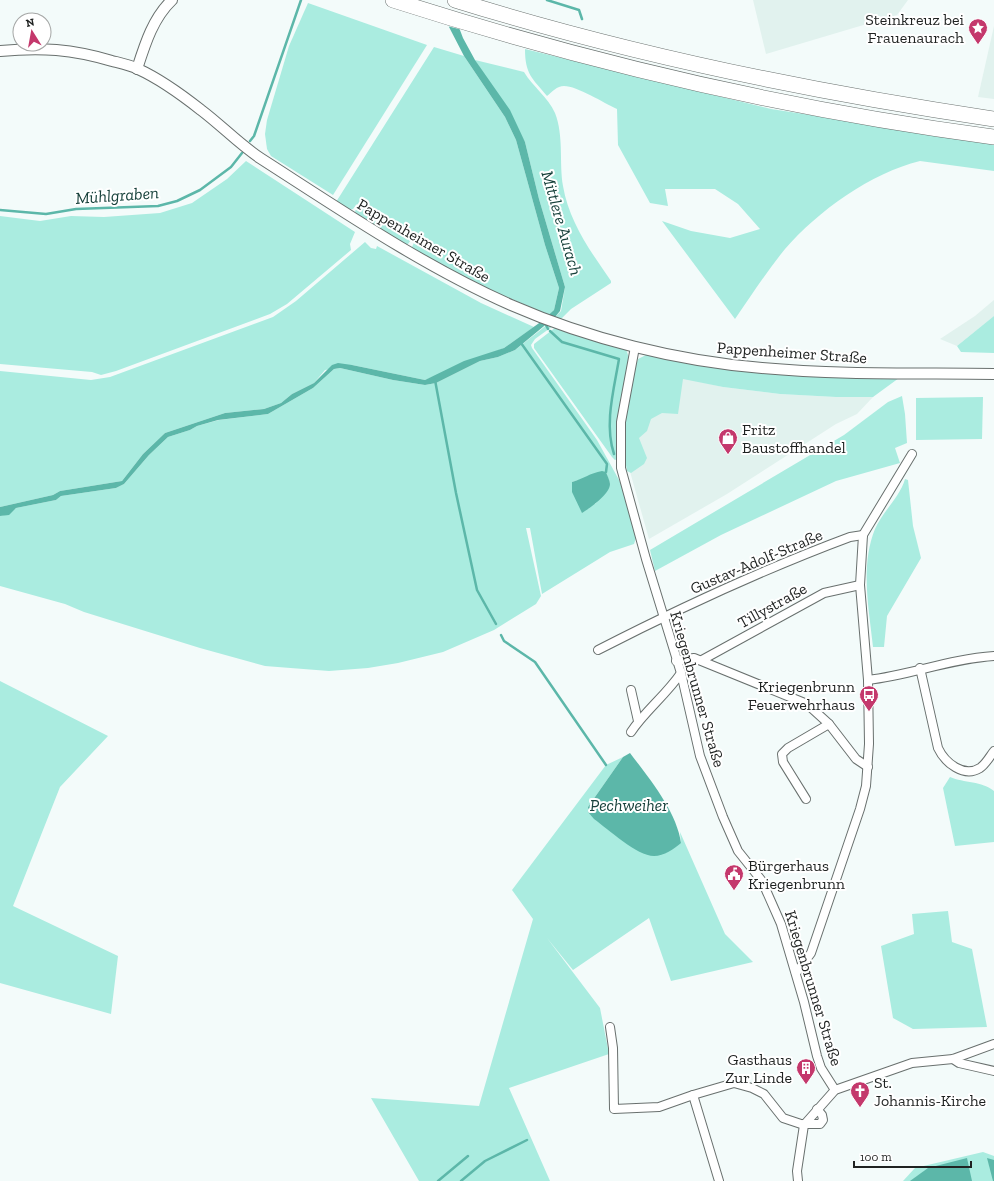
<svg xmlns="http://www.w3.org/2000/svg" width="994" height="1181" font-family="'Zilla Slab',serif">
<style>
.built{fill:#e1f2ee}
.green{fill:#aaece0;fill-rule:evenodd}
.water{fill:#5cb7a9}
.pier{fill:#f3fbfa}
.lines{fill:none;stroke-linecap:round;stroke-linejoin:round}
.stream{stroke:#5cb7a9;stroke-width:2.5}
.minor-casing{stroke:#69706e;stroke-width:10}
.tertiary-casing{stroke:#69706e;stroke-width:12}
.motorway-casing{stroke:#69706e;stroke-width:16}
.minor{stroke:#fff;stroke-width:8}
.tertiary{stroke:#fff;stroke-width:10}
.motorway{stroke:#fff;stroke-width:15}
.labels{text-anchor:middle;stroke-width:4;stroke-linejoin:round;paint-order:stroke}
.poi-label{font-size:16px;fill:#1f2221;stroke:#fff;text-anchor:end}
.street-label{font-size:16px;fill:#1f2221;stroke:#fff}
.water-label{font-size:17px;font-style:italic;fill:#16403a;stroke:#fff}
</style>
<rect width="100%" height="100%" fill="#f3fbfa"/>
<!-- built -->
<g class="built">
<path d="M753 0H908L897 15 766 54Z"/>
<path d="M994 26V99L978 97Z"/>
<path d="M994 300V316L957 346 940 339 975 316Z"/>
<path d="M682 378 723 387 780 394 836 397H873L857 414 836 424 727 494 649 539 627 461 633 415Z"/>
</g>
<!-- green -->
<g class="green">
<path d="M308 3 427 45 333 195 271 156 267 149 265 134 267 120 289 46Z"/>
<path d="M434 47 464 56 505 117 516 140 545 245 559 288 554 310 549 315 483 287 413 250 412 247 418 234 417 232 408 244 403 245 356 214 355 211 359 206 357 204 353 209 349 210 336 202Z"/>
<path d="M525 49 771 109 994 143V171L920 161C871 173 818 211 785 249 767 271 751 296 735 319L662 221 691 231 730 238 760 229 738 204 715 189H665L668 206 650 203 618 145 617 109C604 103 577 86 564 86 557 86 552 92 547 96 532 78 525 74 525 49Z"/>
<path d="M475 60 524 72C533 87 548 97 555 113 564 136 559 163 563 186 569 222 591 252 611 281V283L571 309 560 320 555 317 561 311 565 287 539 199 525 142Z"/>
<path d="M246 161 355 232 350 244 351 250 287 304 270 314 116 371 101 375 92 372 0 364V216L40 221 71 216 104 217 160 213 192 203 227 179Z"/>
<path d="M365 242 371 248 376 249 377 246 481 303 534 327 504 348 425 380 352 365 325 370 314 383 292 394 281 403 264 409 225 413 165 433 143 454 122 481 60 491 53 495 0 507V371L91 380 110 377 273 317 296 301Z"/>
<path d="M994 316V353L961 352 957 346Z"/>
<path d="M548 324 553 326 535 339 531 345 532 348 597 440 624 489 623 491 637 535 634 544 610 552 542 594 530 528H526L541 596 536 604 494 630 443 652 398 663 368 668 329 671 265 666 200 648 84 612 65 604 0 586V516L9 514 16 508 56 500 61 496 116 488 124 484 149 455 168 437 190 430 197 426 219 420 268 414 313 388 334 369 340 368 393 380 425 385 436 383 480 361 498 357 515 350ZM606 472 610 484 595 504 572 482Z"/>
<path d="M556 327 626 349 630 361 617 422V459L615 460 612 457 534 348V344Z"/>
<path d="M648 354 899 378 873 397H836L780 394 723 387 683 379 678 414 662 413 651 419 647 431 639 438 647 458 644 464 631 473 627 471C620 434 626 395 638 359Z"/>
<path d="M902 396 905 414 907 443 895 448 900 463 836 481 721 535 655 571 650 550 844 435 888 402Z"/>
<path d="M983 397 982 439 916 440V398Z"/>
<path d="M905 479 908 480 913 526 921 558 887 616 884 647H873C869 609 860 566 875 529 883 511 900 497 905 479Z"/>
<path d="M0 681 108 736 60 787 13 906 118 956 111 1014 0 983Z"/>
<path d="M623 757 588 807 681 843 680 832 725 934 753 962 671 981 649 918 573 970 547 938 600 1008 609 1054 509 1088 550 1181H419L371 1098 479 1106 533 919 512 890 606 765Z"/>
<path d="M950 777C964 783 982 781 994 791V842L955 846 943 788Z"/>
<path d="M948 911 952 942 972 949 987 1027 913 1029 893 1018 881 946 914 934 912 914Z"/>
<path d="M983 1152 994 1156V1181H903L915 1168Z"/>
</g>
<!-- water -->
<g class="water">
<path d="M447 4 455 17 463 38 475 60 510 110 525 142 539 199 565 287 560 311 555 317 515 350 498 357 480 361 436 383 425 385 393 380 340 368 334 369 313 388 268 414 218 420 197 426 190 430 168 437 149 455 124 484 116 488 61 496 56 500 16 508 9 515 0 516V507L53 495 60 491 122 481 143 454 165 433 225 413 264 409 281 403 292 394 314 383 332 365 338 363 352 365 425 380 464 361 504 348 542 321 554 310 559 288 545 245 516 140 505 117 464 56 449 27Z"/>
<path d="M602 471 606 472C607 475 610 481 610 484 610 494 590 508 582 513L572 492V482C583 479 590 473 602 471Z"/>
<path d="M630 753C649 778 677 812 681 843 674 849 664 856 654 856 637 856 608 829 594 819L588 812V807L623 757Z"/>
<path d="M967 1158 972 1181H910L928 1168Z"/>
<path d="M987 1158 994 1160V1181H993Z"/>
</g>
<!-- pier -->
<path class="pier" d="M445 0H456L457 16 463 30 447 26Z"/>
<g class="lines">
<!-- stream -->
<g class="stream">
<path d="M547 0 579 10 582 19"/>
<path d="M250 141 254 136 301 0"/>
<path d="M0 210 46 214 76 209 158 206 177 201 200 190 231 167 242 153"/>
<path d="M546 325 548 329"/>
<path d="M550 331 562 342 619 359C614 389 604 424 614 454"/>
<path d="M521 343 607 464 606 472"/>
<path d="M435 380 456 493 477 590 496 624"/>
<path d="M501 635 504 641 535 662 606 765"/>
<path d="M438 1181 468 1156"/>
<path d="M461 1181 485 1161 527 1140"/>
</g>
<!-- minor casing -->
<g class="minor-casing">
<g id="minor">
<path d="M635 347 621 422V468L646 559 681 673 700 756 723 817 738 851 762 881 781 924 804 1002 817 1056 821 1068 835 1090"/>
<path d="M598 650C680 608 764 569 850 537L863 535"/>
<path d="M702 660 824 593 860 585"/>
<path d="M676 661 694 658 807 704 829 724 856 759 868 767"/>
<path d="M920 668 938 748C945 763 964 778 980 768 986 764 990 756 994 751"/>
<path d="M868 680C911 675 949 659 994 656"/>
<path d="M631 690 638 721"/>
<path d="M631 732C645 711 666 695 681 673"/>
<path d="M806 799 783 762 782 754 788 748 829 724"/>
<path d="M796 973 811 953 860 809 866 786 869 744 868 680 860 585 863 535 912 454"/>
<path d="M610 1027 613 1048 614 1109 659 1107 693 1095 734 1083 752 1088 764 1094 783 1118 804 1125"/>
<path d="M953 1059 959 1063 994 1071"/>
<path d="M693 1095 719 1181"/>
<path d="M804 1124H820L823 1120 822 1115 817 1109"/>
<path d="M798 1181 797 1171 804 1125 835 1090 912 1063 953 1059 994 1044"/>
</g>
</g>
<!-- tertiary casing -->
<g class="tertiary-casing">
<g id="tertiary">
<path d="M0 51C41 47 72 49 112 61 120 63 130 65 138 69 160 79 182 95 201 110 221 125 239 144 260 158 341 210 423 266 511 305 589 339 677 361 762 368 839 375 917 373 994 374"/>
<path d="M137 69C145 44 153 18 172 0"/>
</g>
</g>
<!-- motorway casing -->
<g class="motorway-casing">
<g id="motorway">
<path d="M393 0C589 63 790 110 994 137"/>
<path d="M455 0C631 55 812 92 994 119"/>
</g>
</g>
<!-- minor -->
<use href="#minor" class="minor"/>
<!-- tertiary -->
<use href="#tertiary" class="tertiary"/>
<!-- motorway -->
<use href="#motorway" class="motorway"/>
</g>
<!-- icons -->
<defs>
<g id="sight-pin" transform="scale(1)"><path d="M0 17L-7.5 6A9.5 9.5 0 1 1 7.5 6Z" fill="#c4386c" stroke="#fff"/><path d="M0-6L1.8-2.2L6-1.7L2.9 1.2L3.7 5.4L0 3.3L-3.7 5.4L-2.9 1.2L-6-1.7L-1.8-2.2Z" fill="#fff"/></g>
<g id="shop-pin" transform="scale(1)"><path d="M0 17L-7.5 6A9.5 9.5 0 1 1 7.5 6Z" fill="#c4386c" stroke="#fff"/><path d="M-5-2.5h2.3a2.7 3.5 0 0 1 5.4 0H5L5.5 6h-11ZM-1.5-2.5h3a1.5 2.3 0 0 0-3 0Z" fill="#fff"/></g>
<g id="bus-pin" transform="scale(1)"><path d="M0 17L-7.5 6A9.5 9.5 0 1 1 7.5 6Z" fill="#c4386c" stroke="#fff"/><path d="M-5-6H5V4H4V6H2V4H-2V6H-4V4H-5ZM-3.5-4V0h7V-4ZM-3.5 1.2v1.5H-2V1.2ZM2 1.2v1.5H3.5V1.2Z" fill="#fff"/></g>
<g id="civic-pin" transform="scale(1)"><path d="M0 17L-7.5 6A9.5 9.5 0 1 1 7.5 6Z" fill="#c4386c" stroke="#fff"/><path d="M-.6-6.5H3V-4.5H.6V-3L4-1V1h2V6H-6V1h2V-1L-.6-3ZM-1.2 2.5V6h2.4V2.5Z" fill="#fff"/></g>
<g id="building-pin" transform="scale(1)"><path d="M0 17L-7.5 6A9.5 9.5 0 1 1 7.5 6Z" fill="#c4386c" stroke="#fff"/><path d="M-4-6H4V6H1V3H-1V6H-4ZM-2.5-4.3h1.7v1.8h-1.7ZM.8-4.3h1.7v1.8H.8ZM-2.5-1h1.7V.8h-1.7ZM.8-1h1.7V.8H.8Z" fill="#fff"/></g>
<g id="church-pin" transform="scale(1)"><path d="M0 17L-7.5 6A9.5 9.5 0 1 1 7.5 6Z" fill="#c4386c" stroke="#fff"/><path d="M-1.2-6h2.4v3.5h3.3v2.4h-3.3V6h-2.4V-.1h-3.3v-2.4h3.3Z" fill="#fff"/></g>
</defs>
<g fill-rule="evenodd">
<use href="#sight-pin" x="978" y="28"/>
<use href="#shop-pin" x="728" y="438"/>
<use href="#bus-pin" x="869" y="695"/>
<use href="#civic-pin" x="734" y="874"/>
<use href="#building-pin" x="806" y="1068"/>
<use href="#church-pin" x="860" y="1091"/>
</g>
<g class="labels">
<!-- poi labels -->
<g class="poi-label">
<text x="964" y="25">Steinkreuz bei<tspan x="964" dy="18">Frauenaurach</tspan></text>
<text x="742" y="435" text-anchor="start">Fritz<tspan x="742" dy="18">Baustoffhandel</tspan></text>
<text x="855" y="692">Kriegenbrunn<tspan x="855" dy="18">Feuerwehrhaus</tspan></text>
<text x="748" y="871" text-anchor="start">Bürgerhaus<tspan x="748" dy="18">Kriegenbrunn</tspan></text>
<text x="792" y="1065">Gasthaus<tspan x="792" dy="18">Zur Linde</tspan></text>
<text x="874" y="1088" text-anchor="start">St.<tspan x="874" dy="18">Johannis-Kirche</tspan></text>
</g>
<!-- street labels -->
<g class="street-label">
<text transform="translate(424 240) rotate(30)" y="6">Pappenheimer Straße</text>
<text transform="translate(792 352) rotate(4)" y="6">Pappenheimer Straße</text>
<text transform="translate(756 561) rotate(-23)" y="6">Gustav-Adolf-Straße</text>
<text transform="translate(772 605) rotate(-29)" y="6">Tillystraße</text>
<text transform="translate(698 689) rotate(74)" y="6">Kriegenbrunner Straße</text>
<text transform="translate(814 988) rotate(73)" y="6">Kriegenbrunner Straße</text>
</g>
<!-- water labels -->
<g class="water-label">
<text transform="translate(117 195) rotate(-4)" y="6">Mühlgraben</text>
<text transform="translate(562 223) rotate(74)" y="6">Mittlere Aurach</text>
<text x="629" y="811">Pechweiher</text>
</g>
</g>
<!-- north arrow -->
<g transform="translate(32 32) rotate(349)"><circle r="19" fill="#ffffff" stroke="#a5a7a6"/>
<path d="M0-3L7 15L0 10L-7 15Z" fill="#c4386c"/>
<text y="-6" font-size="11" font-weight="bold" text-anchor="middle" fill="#1f2221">N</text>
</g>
<!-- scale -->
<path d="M854 1161v6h117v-6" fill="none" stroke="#1f2221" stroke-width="2"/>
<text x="860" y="1161" font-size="12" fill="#1f2221" stroke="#ffffff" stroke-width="3" paint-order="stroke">100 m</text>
</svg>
